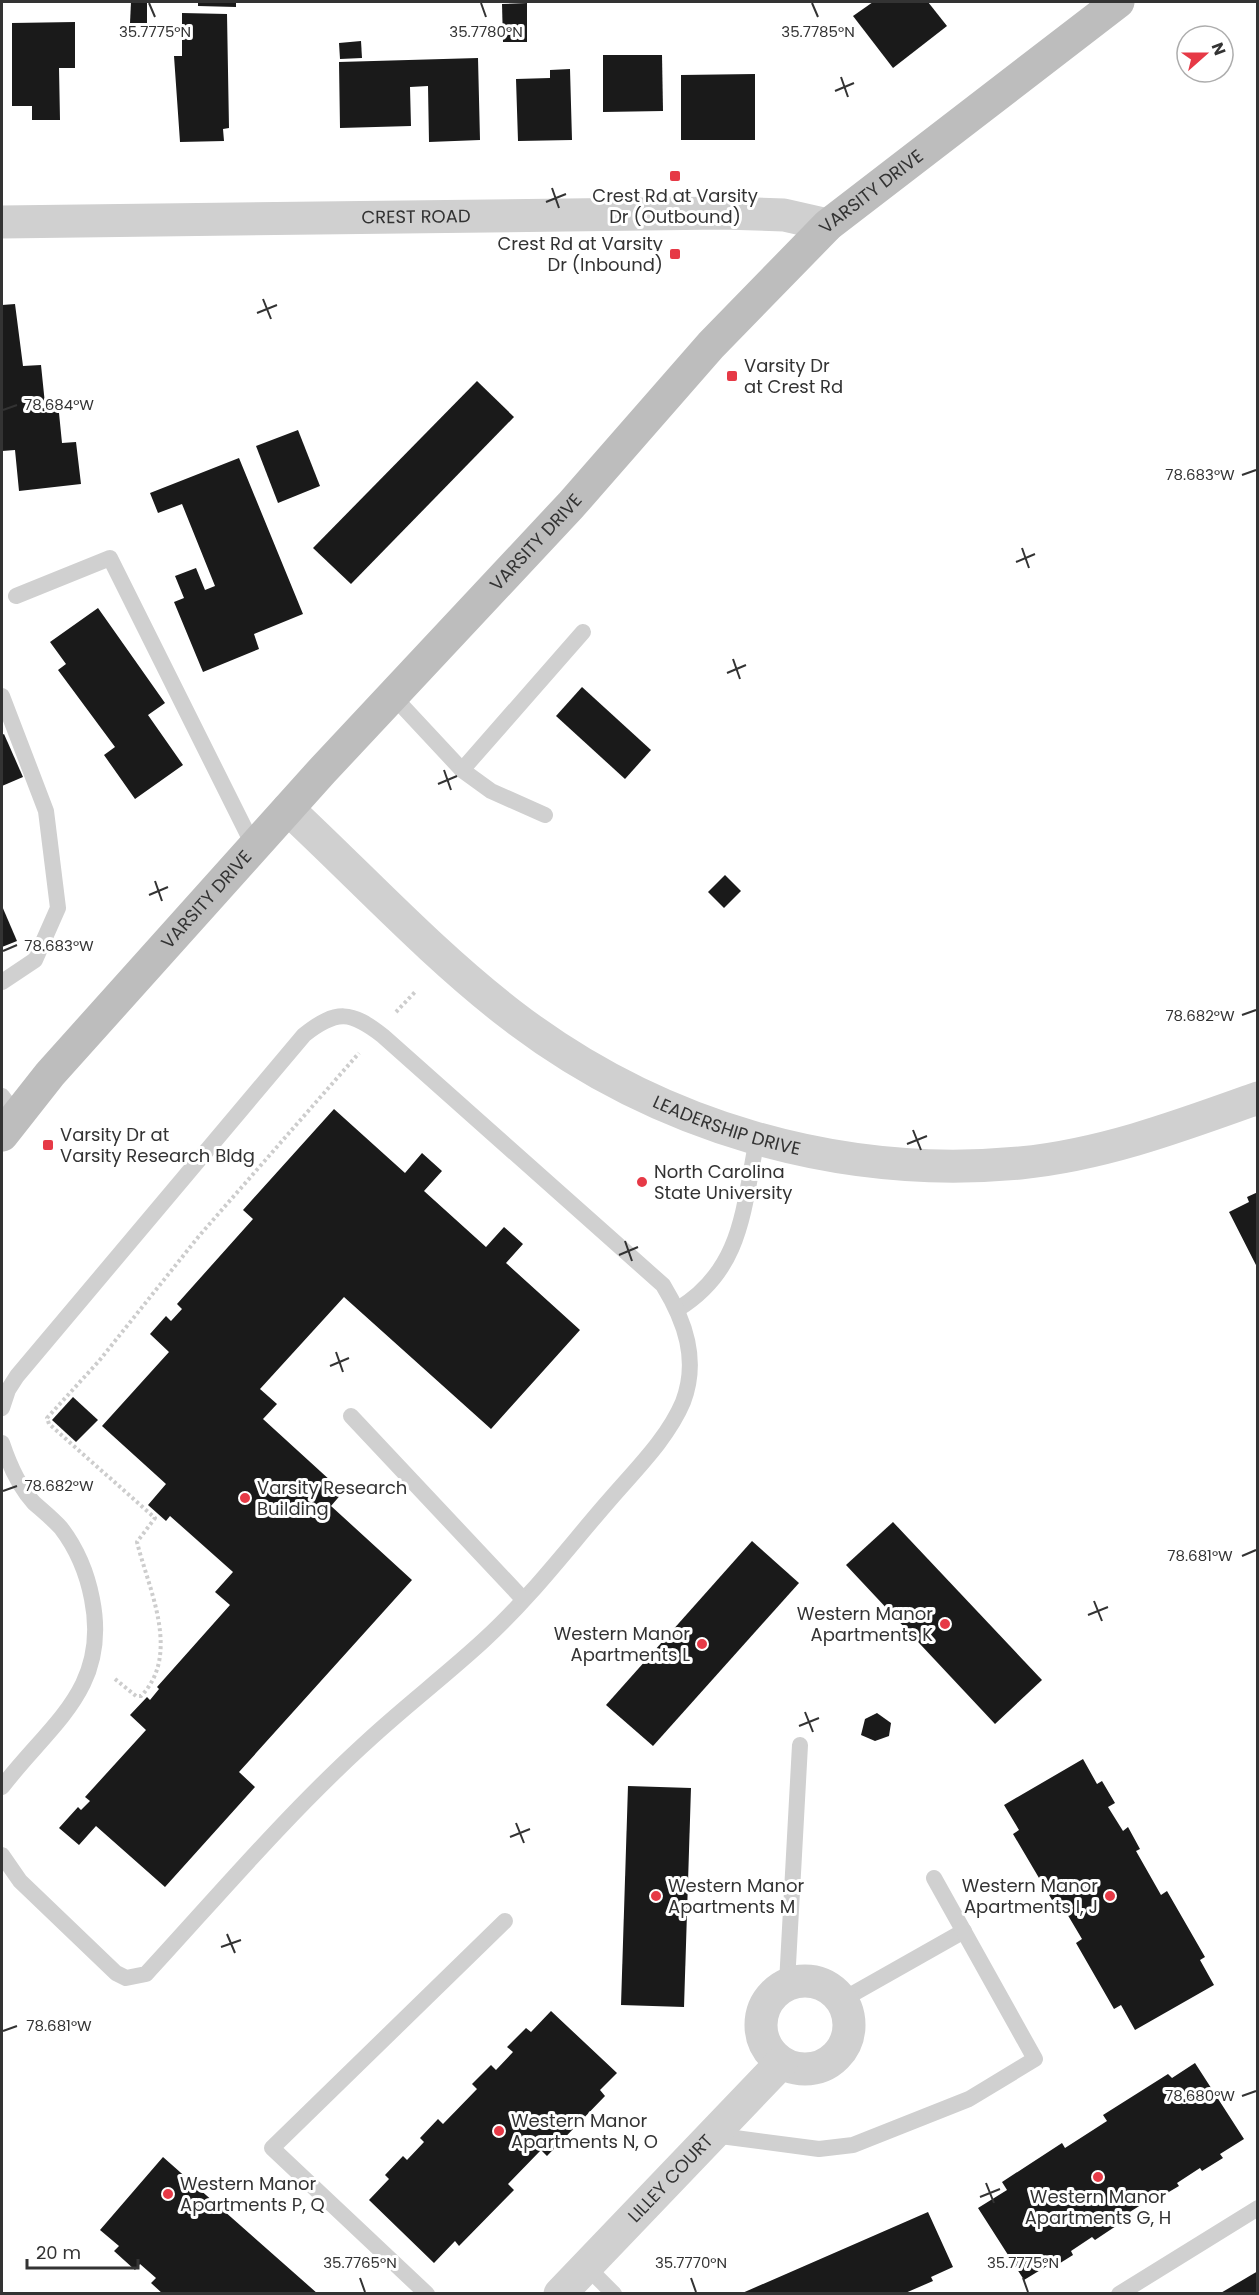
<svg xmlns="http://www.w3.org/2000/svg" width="1259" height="2295" font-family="Poppins,sans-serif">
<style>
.building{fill:#1a1a1a}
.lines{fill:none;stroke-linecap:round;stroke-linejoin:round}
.path{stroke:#cdcdcd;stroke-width:4;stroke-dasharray:3 3;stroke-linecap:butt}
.lane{stroke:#d0d0d0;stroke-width:16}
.street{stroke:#d0d0d0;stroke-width:33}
.secondary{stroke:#bdbdbd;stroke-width:33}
.ticks{fill:none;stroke:#333;stroke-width:2}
.poi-dot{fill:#e63946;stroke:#fff;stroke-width:2}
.labels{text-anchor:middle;stroke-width:6;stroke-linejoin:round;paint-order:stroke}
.street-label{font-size:18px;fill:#333;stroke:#fff}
.poi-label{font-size:18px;fill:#333;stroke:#fff;text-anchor:start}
.ticks-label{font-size:15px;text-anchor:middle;fill:#333;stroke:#fff;stroke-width:6;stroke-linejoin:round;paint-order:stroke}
</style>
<rect width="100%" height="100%" fill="#fff"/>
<!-- building -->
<g class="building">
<path d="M131 2H147V23H130Z"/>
<path d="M198 2H236V7L198 6Z"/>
<path d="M873 2H928L947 26 893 68 853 16Z"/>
<path d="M527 3V42H503L502 4Z"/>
<path d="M182 13 227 14 229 128 223 129 224 141 180 142 174 56H182Z"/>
<path d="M75 22V68H59L60 120H32V106H12V23Z"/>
<path d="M361 41 362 58 340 59 339 43Z"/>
<path d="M603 55H662L663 111 603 112Z"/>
<path d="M478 58 480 140 429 142 428 86 410 87 411 126 340 128 339 62Z"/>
<path d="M570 69 572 140 518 141 516 79 550 78V70Z"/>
<path d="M755 74V140H681V75Z"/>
<path d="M15 304 23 366 41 365 45 404 58 403 62 443 76 442 81 484 19 491 15 450 2 451V305Z"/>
<path d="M477 381 514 417 351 584 313 548Z"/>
<path d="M298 430 320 486 278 503 256 446Z"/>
<path d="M239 458 303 614 254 634 259 649 203 672 174 602 184 598 175 576 196 568 205 590 215 586 182 504 158 513 150 493Z"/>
<path d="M98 608 165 703 148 715 183 765 135 799 104 755 115 747 58 670 66 664 50 642Z"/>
<path d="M582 687 651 750 625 779 556 716Z"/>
<path d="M4 734 23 777 2 786V735Z"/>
<path d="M725 875 741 891 724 908 708 892Z"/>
<path d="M2 906 17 941 2 947Z"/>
<path d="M334 1109 405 1173 422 1153 442 1171 424 1191 486 1247 504 1227 523 1244 506 1263 580 1330 491 1429 344 1297 260 1389 277 1404 263 1419 343 1492 331 1506 412 1580 239 1772 255 1787 165 1887 96 1826 79 1845 59 1828 78 1807 81 1810 90 1801 85 1797 146 1730 130 1715 147 1697 150 1700 159 1689 157 1687 230 1605 215 1592 233 1572 170 1516 166 1521 148 1505 166 1484 102 1426 169 1352 150 1334 166 1316 171 1321 182 1309 177 1304 253 1219 243 1210Z"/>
<path d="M1258 1192V1269L1229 1212 1249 1202 1247 1197Z"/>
<path d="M73 1397 98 1420 76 1442 52 1420Z"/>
<path d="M893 1522 1042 1680 995 1724 846 1565Z"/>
<path d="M752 1541 799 1583 653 1746 606 1705Z"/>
<path d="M877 1713 891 1723 889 1736 875 1741 861 1735 865 1719Z"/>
<path d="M1083 1759 1097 1784 1102 1781 1115 1803 1108 1807 1123 1831 1128 1827 1140 1849 1136 1851 1161 1895 1167 1891 1205 1957 1200 1960 1214 1985 1135 2030 1121 2005 1114 2009 1076 1943 1082 1939 1057 1897 1052 1900 1013 1834 1019 1830 1004 1805Z"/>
<path d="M628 1786 691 1788 684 2007 621 2005Z"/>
<path d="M551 2011 617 2073 600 2090 605 2096 547 2156 541 2150 508 2184 514 2190 459 2246 455 2241 434 2263 369 2200 389 2179 385 2175 403 2156 407 2160 424 2142 420 2138 438 2119 443 2124 477 2089 472 2084 491 2065 496 2070 513 2052 507 2047 526 2028 531 2032Z"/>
<path d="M1195 2063 1244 2139 1220 2154 1223 2158 1202 2171 1200 2168 1177 2183 1179 2186 1157 2199 1155 2196 1114 2222 1116 2226 1095 2240 1092 2237 1071 2251 1073 2255 1049 2270 1047 2266 1024 2280 978 2208 1007 2190 1002 2182 1062 2143 1065 2148 1107 2121 1103 2115 1168 2074 1172 2078Z"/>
<path d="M163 2157 318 2294H163L151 2283 156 2278 140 2264 135 2270 114 2251 119 2246 100 2230Z"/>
<path d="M928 2212 953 2267 931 2277 933 2281 903 2294H740Z"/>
<path d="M1258 2271V2294H1219Z"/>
</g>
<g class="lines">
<!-- path -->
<g class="path">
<path d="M396 1012 416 991"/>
<path d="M115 1679 136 1696H141C182 1654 148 1588 137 1542L155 1518 49 1424 47 1418 99 1361 199 1236 359 1053"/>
</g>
<!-- lane -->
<g class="lane">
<path d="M16 596 110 558 254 847"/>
<path d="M2 696 46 811 58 908 35 960 2 982"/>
<path d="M393 696 462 770 491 791 545 815"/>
<path d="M462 770 583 632"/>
<path d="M2 1096 16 1115"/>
<path d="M678 1309C743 1269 743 1208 757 1139"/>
<path d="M2 1408 8 1390 17 1376 304 1035C337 1009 351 1011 383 1036L663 1285C685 1321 699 1360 683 1402 667 1440 633 1472 606 1504 567 1549 529 1599 484 1640 444 1677 400 1710 360 1748 284 1818 216 1898 146 1974L126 1978 116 1973 20 1881 2 1855"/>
<path d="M351 1416 523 1599"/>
<path d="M2 1443C9 1464 19 1487 34 1503 43 1511 53 1519 61 1528 77 1549 87 1573 92 1599 110 1689 50 1724 2 1787"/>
<path d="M787 1983 800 1745"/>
<path d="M842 2000 964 1931"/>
<path d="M713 2135 819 2149 853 2145 969 2099 1035 2059 934 1878"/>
<path d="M586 2266 614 2294"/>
<path d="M427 2294 272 2148 505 1921"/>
<path d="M1119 2294 1258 2208"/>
</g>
<!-- street -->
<g class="street">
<path id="s1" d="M2 222 723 213 784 215 828 225"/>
<path id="s2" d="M288 809C361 877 432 954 510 1014 655 1126 838 1180 1020 1163 1102 1155 1180 1126 1258 1098"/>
<circle cx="805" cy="2025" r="44"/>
<path id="s3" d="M560 2294 781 2063"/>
</g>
<!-- secondary -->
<path class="secondary" id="s4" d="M2 1135 50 1074 322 771 571 505 711 345 828 225 1118 2"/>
</g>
<!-- ticks -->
<path class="ticks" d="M149 3 155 17M481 3 486 17M812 3 818 17M841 77 848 97M835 91 854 83M552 188 559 208M546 202 566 194M263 299 271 319M257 313 277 305M3 410 17 405M1242 475 1256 470M1022 548 1029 568M1016 562 1035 554M733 659 740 679M727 673 746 665M444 770 451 790M438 784 457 776M155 881 162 901M149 895 168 887M3 951 17 945M1242 1015 1256 1010M913 1130 921 1150M907 1144 927 1136M625 1241 632 1261M619 1255 638 1247M336 1352 343 1372M330 1366 349 1358M3 1491 17 1486M1242 1556 1256 1550M1094 1601 1102 1621M1088 1615 1108 1607M805 1712 813 1732M799 1726 819 1718M516 1823 524 1843M510 1837 530 1829M227 1934 235 1953M221 1947 241 1940M3 2031 17 2026M1242 2096 1256 2091M986 2183 994 2203M980 2197 1000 2189M360 2278 365 2292M691 2278 696 2292M1023 2278 1028 2292"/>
<!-- markers -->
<g class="poi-dot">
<rect x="669" y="170" width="12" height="12" rx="3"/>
<rect x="669" y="248" width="12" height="12" rx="3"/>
<rect x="726" y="370" width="12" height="12" rx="3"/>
<rect x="42" y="1139" width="12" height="12" rx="3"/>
<circle cx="642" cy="1182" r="6"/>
<circle cx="245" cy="1498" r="6"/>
<circle cx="945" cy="1624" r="6"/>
<circle cx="702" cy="1644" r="6"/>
<circle cx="656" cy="1896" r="6"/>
<circle cx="1110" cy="1896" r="6"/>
<circle cx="499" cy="2131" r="6"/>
<circle cx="1098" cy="2177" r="6"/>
<circle cx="168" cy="2194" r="6"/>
</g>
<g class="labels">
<!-- street labels -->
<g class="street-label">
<text dy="6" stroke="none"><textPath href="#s4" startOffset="1284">VARSITY DRIVE</textPath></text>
<text dy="6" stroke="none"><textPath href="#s1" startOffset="414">CREST ROAD</textPath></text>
<text dy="6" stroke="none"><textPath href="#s4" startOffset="798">VARSITY DRIVE</textPath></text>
<text dy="6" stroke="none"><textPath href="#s4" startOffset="312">VARSITY DRIVE</textPath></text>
<text dy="6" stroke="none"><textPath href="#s2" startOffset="548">LEADERSHIP DRIVE</textPath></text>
<text dy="6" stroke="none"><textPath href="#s3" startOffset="160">LILLEY COURT</textPath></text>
</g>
<!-- poi labels -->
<g class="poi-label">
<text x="675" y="202" text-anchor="middle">Crest Rd at Varsity<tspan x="675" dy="21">Dr (Outbound)</tspan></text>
<text x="663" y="250" text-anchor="end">Crest Rd at Varsity<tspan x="663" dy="21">Dr (Inbound)</tspan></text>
<text x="744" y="372">Varsity Dr<tspan x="744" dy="21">at Crest Rd</tspan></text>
<text x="60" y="1141">Varsity Dr at<tspan x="60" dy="21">Varsity Research Bldg</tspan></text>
<text x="654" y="1178">North Carolina<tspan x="654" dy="21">State University</tspan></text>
<text x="257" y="1494">Varsity Research<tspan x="257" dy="21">Building</tspan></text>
<text x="933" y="1620" text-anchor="end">Western Manor<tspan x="933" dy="21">Apartments K</tspan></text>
<text x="690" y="1640" text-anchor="end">Western Manor<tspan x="690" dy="21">Apartments L</tspan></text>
<text x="668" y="1892">Western Manor<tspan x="668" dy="21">Apartments M</tspan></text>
<text x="1098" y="1892" text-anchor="end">Western Manor<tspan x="1098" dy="21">Apartments I, J</tspan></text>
<text x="511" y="2127">Western Manor<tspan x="511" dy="21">Apartments N, O</tspan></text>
<text x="180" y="2190">Western Manor<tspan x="180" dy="21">Apartments P, Q</tspan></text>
<text x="1098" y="2203" text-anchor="middle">Western Manor<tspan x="1098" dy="21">Apartments G, H</tspan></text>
</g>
</g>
<g class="ticks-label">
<text x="486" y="37">35.7780°N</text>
<text x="155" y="37">35.7775°N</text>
<text x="818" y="37">35.7785°N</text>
<text x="59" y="410">78.684°W</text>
<text x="1200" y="480">78.683°W</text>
<text x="59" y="951">78.683°W</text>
<text x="1200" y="1021">78.682°W</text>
<text x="59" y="1491">78.682°W</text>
<text x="1200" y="1561">78.681°W</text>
<text x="59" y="2031">78.681°W</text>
<text x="1200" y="2101">78.680°W</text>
<text x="360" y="2268">35.7765°N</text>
<text x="691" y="2268">35.7770°N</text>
<text x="1023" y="2268">35.7775°N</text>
</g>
<!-- border -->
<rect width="1259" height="2295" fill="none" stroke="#333333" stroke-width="6"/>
<!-- north arrow -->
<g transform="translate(1205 54) rotate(69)"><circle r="28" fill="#ffffff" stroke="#adadad" stroke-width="1.5"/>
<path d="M0-4.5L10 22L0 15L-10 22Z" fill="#e63946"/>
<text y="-9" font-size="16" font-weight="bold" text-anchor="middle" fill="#333333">N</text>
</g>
<!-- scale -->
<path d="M27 2259v9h111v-9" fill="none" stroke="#333333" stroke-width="3"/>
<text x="36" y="2259" font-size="18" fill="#333333" stroke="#ffffff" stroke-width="4.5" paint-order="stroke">20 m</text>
</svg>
